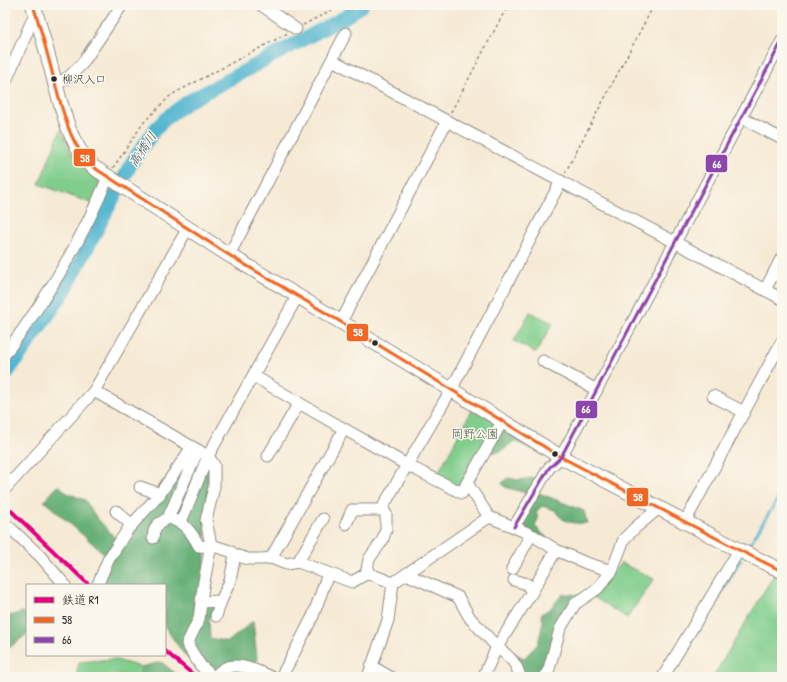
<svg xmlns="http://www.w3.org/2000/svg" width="787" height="682" font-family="'Patrick Hand','Klee One',sans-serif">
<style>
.green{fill:#80cd8c;stroke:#567c5c}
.forest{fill:#68b078;stroke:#4a6e52}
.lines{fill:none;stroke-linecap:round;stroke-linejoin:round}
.stream{stroke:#51b6d0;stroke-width:2.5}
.river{stroke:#51b6d0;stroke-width:14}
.minor-casing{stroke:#908a80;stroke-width:13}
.major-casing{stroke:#908a80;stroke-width:16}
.path{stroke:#908a80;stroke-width:1.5;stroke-dasharray:3 3;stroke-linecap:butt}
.minor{stroke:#fff;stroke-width:11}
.major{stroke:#fff;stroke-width:14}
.bus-1-casing{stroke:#fbf7ec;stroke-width:6}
.bus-2-casing{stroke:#fbf7ec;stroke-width:6}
.bus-1{stroke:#f26522;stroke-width:3}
.bus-2{stroke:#8e44ad;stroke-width:3}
.rail-1-casing{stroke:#fbf7ec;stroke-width:7}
.rail-1{stroke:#e5007d;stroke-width:4}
.bus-dot{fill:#2b2b2b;stroke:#fbf7ec;stroke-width:1.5}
.labels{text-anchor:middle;stroke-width:3;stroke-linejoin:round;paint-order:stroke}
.bus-label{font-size:11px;fill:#2b2b2b;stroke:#fbf7ec;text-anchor:start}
.park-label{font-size:12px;fill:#445c48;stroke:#fbf7ec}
.water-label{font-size:13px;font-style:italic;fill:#385c65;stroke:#fbf7ec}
.line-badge{stroke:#fbf7ec;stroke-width:1.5}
.badge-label{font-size:11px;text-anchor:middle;font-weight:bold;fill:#fff}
</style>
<rect width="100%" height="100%" fill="#fbf7ec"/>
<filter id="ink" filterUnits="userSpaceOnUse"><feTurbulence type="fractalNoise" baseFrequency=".025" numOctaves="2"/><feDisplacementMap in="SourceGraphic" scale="8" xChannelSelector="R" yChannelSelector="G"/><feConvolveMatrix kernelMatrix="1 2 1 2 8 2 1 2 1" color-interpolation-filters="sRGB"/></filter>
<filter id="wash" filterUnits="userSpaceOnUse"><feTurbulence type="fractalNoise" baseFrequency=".012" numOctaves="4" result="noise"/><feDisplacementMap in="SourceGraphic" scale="16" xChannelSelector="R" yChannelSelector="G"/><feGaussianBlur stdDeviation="0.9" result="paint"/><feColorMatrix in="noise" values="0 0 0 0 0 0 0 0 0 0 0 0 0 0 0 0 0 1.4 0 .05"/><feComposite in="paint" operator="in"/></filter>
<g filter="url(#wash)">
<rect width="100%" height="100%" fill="#f6ead5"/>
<!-- green -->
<g class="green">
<path d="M61 129 70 151 83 168 101 182 93 204 39 184Z"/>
<path d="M530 312 553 323 536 353 514 341Z"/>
<path d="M473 408 498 424 462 486H456L436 477Z"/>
<path d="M621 563 654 579 627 618 592 596Z"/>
<path d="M775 573 782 576V677H713Z"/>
<path d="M113 659 144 668 141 677H127L115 673 114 677H76L79 662Z"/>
</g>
<!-- forest -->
<g class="forest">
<path d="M503 426 537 451 514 441C505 448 501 455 488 451Z"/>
<path d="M185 455 209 470 216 481 206 520 204 596 217 601 209 619 210 638 228 642 253 621 259 677H208L200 672 183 653 165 627V585H100L107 556 44 501 59 485 67 493 85 500 96 517 117 540Z"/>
<path d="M508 478 518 480 535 478 539 493 584 511 587 523C574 524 562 523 555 510L542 506 536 512 538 519 535 526 547 538 520 529 527 511 526 493 505 487 502 483Z"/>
<path d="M563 594 582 595 556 625 547 661 538 677H509L513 665 510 655 514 653 524 658 538 644 543 622 541 614 550 609Z"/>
<path d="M27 611V634L5 651V617Z"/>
<path d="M161 662 180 677H140L141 667Z"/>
</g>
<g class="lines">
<!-- stream -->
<g class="stream">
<path d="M748 547 782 492"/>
<path d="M698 633 741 559"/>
</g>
<!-- river -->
<path class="river" d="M5 376 35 334 66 289 132 162 156 128 171 114 189 101 345 17 362 5"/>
</g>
</g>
<g filter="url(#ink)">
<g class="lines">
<!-- minor casing -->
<g class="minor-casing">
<g id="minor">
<path d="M261 5 296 29"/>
<path d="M332 60 782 299"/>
<path d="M5 83 37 9"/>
<path d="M56 85 70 76 82 64 122 5"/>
<path d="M742 118 782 139"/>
<path d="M229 255 346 33"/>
<path d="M765 290 782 257"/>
<path d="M341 322 447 121"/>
<path d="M5 354C46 300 82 240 108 177"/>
<path d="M543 361 597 390"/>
<path d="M254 376 299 403 407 465 451 390 561 181"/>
<path d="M94 391 208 456 297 297"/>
<path d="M713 396 744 412"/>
<path d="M344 429 271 558 286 564 298 562 352 582 366 574 373 575 393 583"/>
<path d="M208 456 214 465V487L206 520 211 545 230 551 235 555 248 559H262L271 558"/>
<path d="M268 456 299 403"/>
<path d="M140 487 160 494"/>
<path d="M5 489 94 391 188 228"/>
<path d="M116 511 132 525"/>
<path d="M489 517 514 527 534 536 556 550 586 563 612 571"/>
<path d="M174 520C186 524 193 535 199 546L211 547"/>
<path d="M181 522 208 456"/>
<path d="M685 522 782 341"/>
<path d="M5 523 40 556 65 585"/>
<path d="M346 524 352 510H383"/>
<path d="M514 527 549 468 561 457 782 41"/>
<path d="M153 538 154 531 157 525 168 518 198 450"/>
<path d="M211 545 203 587 199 619 187 644 200 665 213 677"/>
<path d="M298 562 323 519"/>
<path d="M512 569 531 535"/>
<path d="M366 574 369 559 382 541 386 530V514L383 510 384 505 407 465 462 493 467 483"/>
<path d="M406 574 458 597 470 618 497 647 532 592 556 550"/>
<path d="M514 580 527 584 532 592"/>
<path d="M98 584 108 560 128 529 159 495 192 447"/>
<path d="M221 601 230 581 235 555"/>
<path d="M201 602 221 601 216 616"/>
<path d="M371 666 390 677"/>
<path d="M215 677C229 657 253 669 271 677"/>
<path d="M281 677 292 657 313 616 328 574"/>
<path d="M368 677 388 620 393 583 489 517 467 483 502 422"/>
<path d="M483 677 497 647C509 657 516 661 520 677"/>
<path d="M545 677 549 669 560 629 575 604 597 589 612 571 624 539 635 528 659 508"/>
<path d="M663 677 739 550"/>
</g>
</g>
<!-- major casing -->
<g class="major-casing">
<path id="major" d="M33 5C42 32 49 60 56 87 65 118 70 144 93 167L229 255 341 322 561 457 739 550 782 571"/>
</g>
<!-- path -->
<g class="path">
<path d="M303 25 342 5"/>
<path d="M451 112 508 5"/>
<path d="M113 168 144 122 171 95 288 33"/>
<path d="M565 173 654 5"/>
</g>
<!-- minor -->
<use href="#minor" class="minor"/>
<!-- major -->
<use href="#major" class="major"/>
<!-- bus-1 casing -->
<g class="bus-1-casing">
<path id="bus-1" d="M33 5C42 32 49 60 56 87 65 118 70 144 93 167L229 255 341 322 561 457 739 550 782 571"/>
</g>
<!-- bus-2 casing -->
<g class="bus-2-casing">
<path id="bus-2" d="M514 527 549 468 561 457 782 41"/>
</g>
<!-- bus-1 -->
<use href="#bus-1" class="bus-1"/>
<!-- bus-2 -->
<use href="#bus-2" class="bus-2"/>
<!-- rail-1 casing -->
<g class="rail-1-casing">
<g id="rail-1">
<path d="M5 505 89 585"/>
<path d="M165 651 196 677"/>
</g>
</g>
<!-- rail-1 -->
<use href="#rail-1" class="rail-1"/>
</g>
</g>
<!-- markers -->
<g class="bus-dot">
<circle cx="54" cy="79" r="3.5"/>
<circle cx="375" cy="343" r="3.5"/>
<circle cx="555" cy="454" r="3.5"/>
</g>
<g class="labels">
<!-- bus labels -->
<g class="bus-label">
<text x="62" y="83">柳沢入口</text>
</g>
<!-- park labels -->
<g class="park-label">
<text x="475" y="438">岡野公園</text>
</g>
<!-- water labels -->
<g class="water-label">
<text transform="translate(142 149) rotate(-56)" y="5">高橋川</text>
</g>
</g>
<g class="line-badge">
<rect x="73" y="148" width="23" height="19" rx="4" fill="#f26522"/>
<rect x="705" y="154" width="23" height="19" rx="4" fill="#8e44ad"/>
<rect x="346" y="323" width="23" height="19" rx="4" fill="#f26522"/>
<rect x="575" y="400" width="23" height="19" rx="4" fill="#8e44ad"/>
<rect x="626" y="487" width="23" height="20" rx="4" fill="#f26522"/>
</g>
<g class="badge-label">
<text x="85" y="162">58</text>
<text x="717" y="168">66</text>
<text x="358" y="336">58</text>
<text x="586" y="413">66</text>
<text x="638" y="501">58</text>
</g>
<!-- margin -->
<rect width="787" height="682" fill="none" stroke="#fbf7ec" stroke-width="20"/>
<!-- legend -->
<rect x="26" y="584" width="140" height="72" fill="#fbf7ec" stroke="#a8a59f"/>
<rect x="34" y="597" width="20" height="6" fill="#e5007d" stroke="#a8a59f"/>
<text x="62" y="604" font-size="12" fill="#2b2b2b">鉄道 R1</text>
<rect x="34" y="617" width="20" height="6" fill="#f26522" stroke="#a8a59f"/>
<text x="62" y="624" font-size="12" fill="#2b2b2b">58</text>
<rect x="34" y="637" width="20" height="6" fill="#8e44ad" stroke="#a8a59f"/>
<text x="62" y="644" font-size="12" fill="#2b2b2b">66</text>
</svg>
